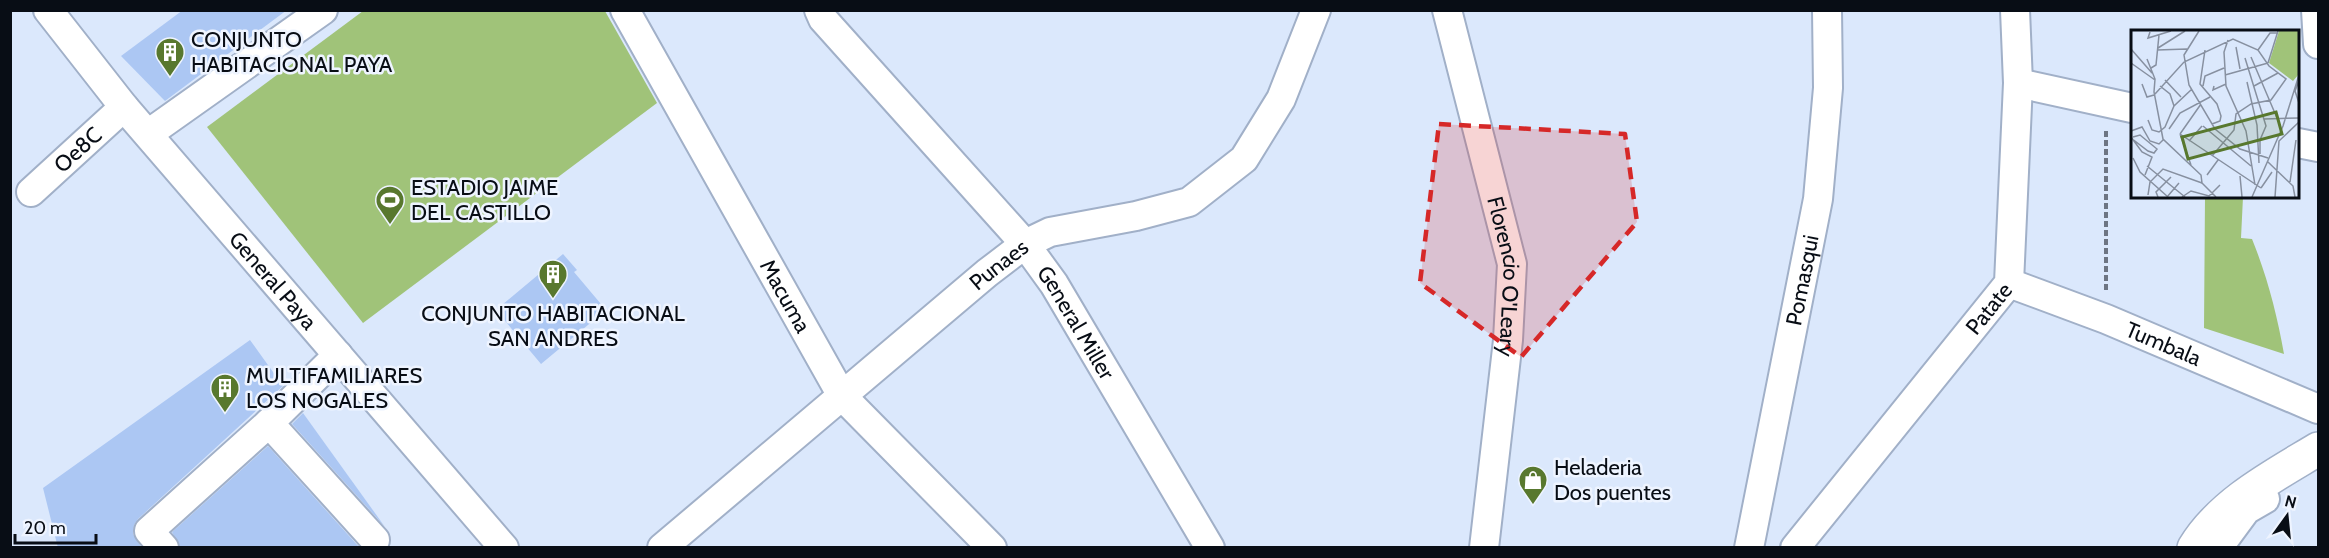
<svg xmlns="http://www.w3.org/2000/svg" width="2329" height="558" font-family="Cabin,sans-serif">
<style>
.green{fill:#a0c379}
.building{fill:#acc7f3}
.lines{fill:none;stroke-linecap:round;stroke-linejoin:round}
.minor-casing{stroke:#a1b0c8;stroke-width:32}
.major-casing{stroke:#a1b0c8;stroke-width:36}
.path{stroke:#6d7583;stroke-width:4;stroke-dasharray:6 3;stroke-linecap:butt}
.minor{stroke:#fff;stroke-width:28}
.major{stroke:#fff;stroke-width:33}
.marked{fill:#d62828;fill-opacity:0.2;stroke:#d62828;stroke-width:4.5;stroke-dasharray:12 8;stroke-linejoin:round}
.labels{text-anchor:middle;stroke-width:5;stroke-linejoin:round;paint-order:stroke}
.poi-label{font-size:22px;fill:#080d15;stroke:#eef4ff;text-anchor:start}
.street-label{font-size:22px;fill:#080d15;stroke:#eef4ff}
.inset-road{fill:none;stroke:#8790a0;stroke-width:1.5}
.view{fill:#58782e;fill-opacity:0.15;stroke:#58782e;stroke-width:3}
.inset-edge{fill:none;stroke:#080d15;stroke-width:3}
</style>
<rect width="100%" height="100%" fill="#dbe8fc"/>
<!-- green -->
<g class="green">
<path d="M363 11H605L657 103 363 323 207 127Z"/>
<path d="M2205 197H2243L2241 238 2252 239C2267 276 2277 314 2284 354L2204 328Z"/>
</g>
<!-- building -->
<g class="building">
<path d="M183 10H287L165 101 121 56Z"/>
<path d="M563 254 577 270 574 272 606 310 541 364 496 310Z"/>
<path d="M250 340 283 386 138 519 134 525 133 534 142 548H58L43 488Z"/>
<path d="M303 413 385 527 292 424Z"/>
<path d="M268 446 360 548H180L172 532Z"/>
</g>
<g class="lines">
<!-- minor casing -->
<g class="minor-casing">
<g id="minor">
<path id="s1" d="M48 10 124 107 504 548"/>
<path id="s2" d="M625 10 842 396 992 548"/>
<path id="s3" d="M819 10 823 19 1025 244 1054 284 1210 548"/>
<path id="s4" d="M1447 10 1512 264 1508 340 1484 548"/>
<path d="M2316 10 2318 44"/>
<path d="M2018 83 2132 108"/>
<path d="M148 134 323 10"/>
<path d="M2298 143 2318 147"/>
<path id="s5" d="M31 192 124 107"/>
<path id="s6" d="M2009 283 2106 319 2318 409"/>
<path d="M338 355 269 423 375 540"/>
<path d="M164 548 149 531 269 423"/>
<path id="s7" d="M662 548 987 273 1025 244 1050 232 1136 216 1189 202 1244 159 1281 99 1316 10"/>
<path id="s8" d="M1749 548 1818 199 1828 88 1827 10"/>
<path id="s9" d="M1795 548 2009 283 2018 83 2015 10"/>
<path d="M2218 548 2246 510 2265 499"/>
</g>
</g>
<!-- major casing -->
<g class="major-casing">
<path id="major" d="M2194 548C2221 503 2275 475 2318 449"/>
</g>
<!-- path -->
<path class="path" d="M2106 290V130"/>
<!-- minor -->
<use href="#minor" class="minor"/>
<!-- major -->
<use href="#major" class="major"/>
</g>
<!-- marked area -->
<path class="marked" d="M1439 124 1625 134 1637 222 1521 357 1420 283Z"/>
<!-- icons -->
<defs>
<g id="building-pin" transform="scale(1.5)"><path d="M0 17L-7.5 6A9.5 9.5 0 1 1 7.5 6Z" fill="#58782e" stroke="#eef4ff"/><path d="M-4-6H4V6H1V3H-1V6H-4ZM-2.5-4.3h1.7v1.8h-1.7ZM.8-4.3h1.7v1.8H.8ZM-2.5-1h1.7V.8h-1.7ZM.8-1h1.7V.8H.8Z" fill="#fff"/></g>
<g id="stadium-pin" transform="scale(1.5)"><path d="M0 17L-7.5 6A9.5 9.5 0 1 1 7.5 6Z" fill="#58782e" stroke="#eef4ff"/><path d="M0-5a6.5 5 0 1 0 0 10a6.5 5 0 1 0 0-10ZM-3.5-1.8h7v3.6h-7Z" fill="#fff"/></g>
<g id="shop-pin" transform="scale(1.5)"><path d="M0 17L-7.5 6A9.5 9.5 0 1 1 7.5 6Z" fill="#58782e" stroke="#eef4ff"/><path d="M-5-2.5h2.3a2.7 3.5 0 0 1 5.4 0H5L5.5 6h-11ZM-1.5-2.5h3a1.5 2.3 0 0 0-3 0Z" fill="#fff"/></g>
</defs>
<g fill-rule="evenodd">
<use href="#building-pin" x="170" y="52"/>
<use href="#stadium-pin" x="390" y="200"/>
<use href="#building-pin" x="553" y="274"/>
<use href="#building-pin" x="225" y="388"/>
<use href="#shop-pin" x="1533" y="480"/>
</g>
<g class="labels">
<!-- poi labels -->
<g class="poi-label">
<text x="191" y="47">CONJUNTO<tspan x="191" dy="25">HABITACIONAL PAYA</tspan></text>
<text x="411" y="195">ESTADIO JAIME<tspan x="411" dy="25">DEL CASTILLO</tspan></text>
<text x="553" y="321" text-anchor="middle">CONJUNTO HABITACIONAL<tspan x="553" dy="25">SAN ANDRES</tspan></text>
<text x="246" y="383">MULTIFAMILIARES<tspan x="246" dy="25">LOS NOGALES</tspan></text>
<text x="1554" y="475">Heladeria<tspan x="1554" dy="25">Dos puentes</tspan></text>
</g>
<!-- street labels -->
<g class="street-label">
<text dy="8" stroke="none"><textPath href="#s5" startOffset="63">Oe8C</textPath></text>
<text dy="8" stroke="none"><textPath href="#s7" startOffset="440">Punaes</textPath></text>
<text dy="8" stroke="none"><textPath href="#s4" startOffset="274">Florencio O'Leary</textPath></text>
<text dy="8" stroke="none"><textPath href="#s1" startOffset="352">General Paya</textPath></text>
<text dy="8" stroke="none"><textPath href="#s8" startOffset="273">Pomasqui</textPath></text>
<text dy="8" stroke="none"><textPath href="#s2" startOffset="328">Macuma</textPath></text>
<text dy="8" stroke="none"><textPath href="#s9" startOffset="308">Patate</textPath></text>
<text dy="8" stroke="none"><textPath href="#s3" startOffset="406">General Miller</textPath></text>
<text dy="8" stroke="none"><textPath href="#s6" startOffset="166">Tumbala</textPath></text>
</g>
</g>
<!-- overview -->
<g transform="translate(2131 30)">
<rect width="168" height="168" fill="#dbe8fc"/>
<path d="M148 1H168V44L162 51 138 33Z" fill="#a0c379"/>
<path class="inset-road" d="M68 1 53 25 58 55 84 99 109 119 137 128M19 2 17 8 40 1M97 10 93 22 95 56 115 101 124 155M105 17 109 39M27 18 54 1M0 19 21 43M26 20 56 19M74 20 69 54 86 74 90 86 89 91 81 94M127 20 139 3H146M120 27 146 88M114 28 135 96 129 110V124M16 29 24 49 23 62 32 109 70 145 71 153M0 33 24 50M137 33 147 1M20 38 25 35 28 5M94 45 137 33M34 50 50 67M168 51 164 61 168 73M116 52 126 95 128 133M11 54 16 67 23 65M29 56 39 64 43 76M72 56 74 46 93 38M83 56 82 60 95 54M123 56 147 43M24 64 53 32 102 9 127 20 138 36 155 49 140 70 120 74 105 84 103 100 81 126M133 89 168 88M17 90 21 100 28 102 34 97 43 76 61 59M72 96 120 136M38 99 49 83 79 67M0 101 11 97 19 111 28 114 32 110M49 104 130 158M49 104 70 74M49 104 60 135M0 107 11 122 21 127 14 145M0 108 17 121 23 123 26 119 9 105 2 107M58 111 71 96M2 128 9 142 37 167M137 132 162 156 164 167M16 136 54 167M76 145 87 130M109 146 111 167M159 152 165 110M71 153 85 167M130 158 141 142M17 165 19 152 32 139 71 153M27 167 25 162 40 147M36 167 48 153M51 167 60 161 78 166 89 155M121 167 152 96 168 45M144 167 148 111 168 92"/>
<path class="view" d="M145 82 151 104 57 129 51 107Z"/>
<rect width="168" height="168" class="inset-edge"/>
</g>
<!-- border -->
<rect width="2329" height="558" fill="none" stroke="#080d15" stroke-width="24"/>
<!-- north arrow -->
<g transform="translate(2287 516) rotate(15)" stroke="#eef4ff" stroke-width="4.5" paint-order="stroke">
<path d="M0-4.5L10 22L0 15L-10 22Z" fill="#080d15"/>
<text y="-9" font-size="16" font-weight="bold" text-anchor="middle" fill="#080d15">N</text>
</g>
<!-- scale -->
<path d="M15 534v9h81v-9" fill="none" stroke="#080d15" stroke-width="3"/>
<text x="24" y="534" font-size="18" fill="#080d15" stroke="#eef4ff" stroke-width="4.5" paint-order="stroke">20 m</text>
</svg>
